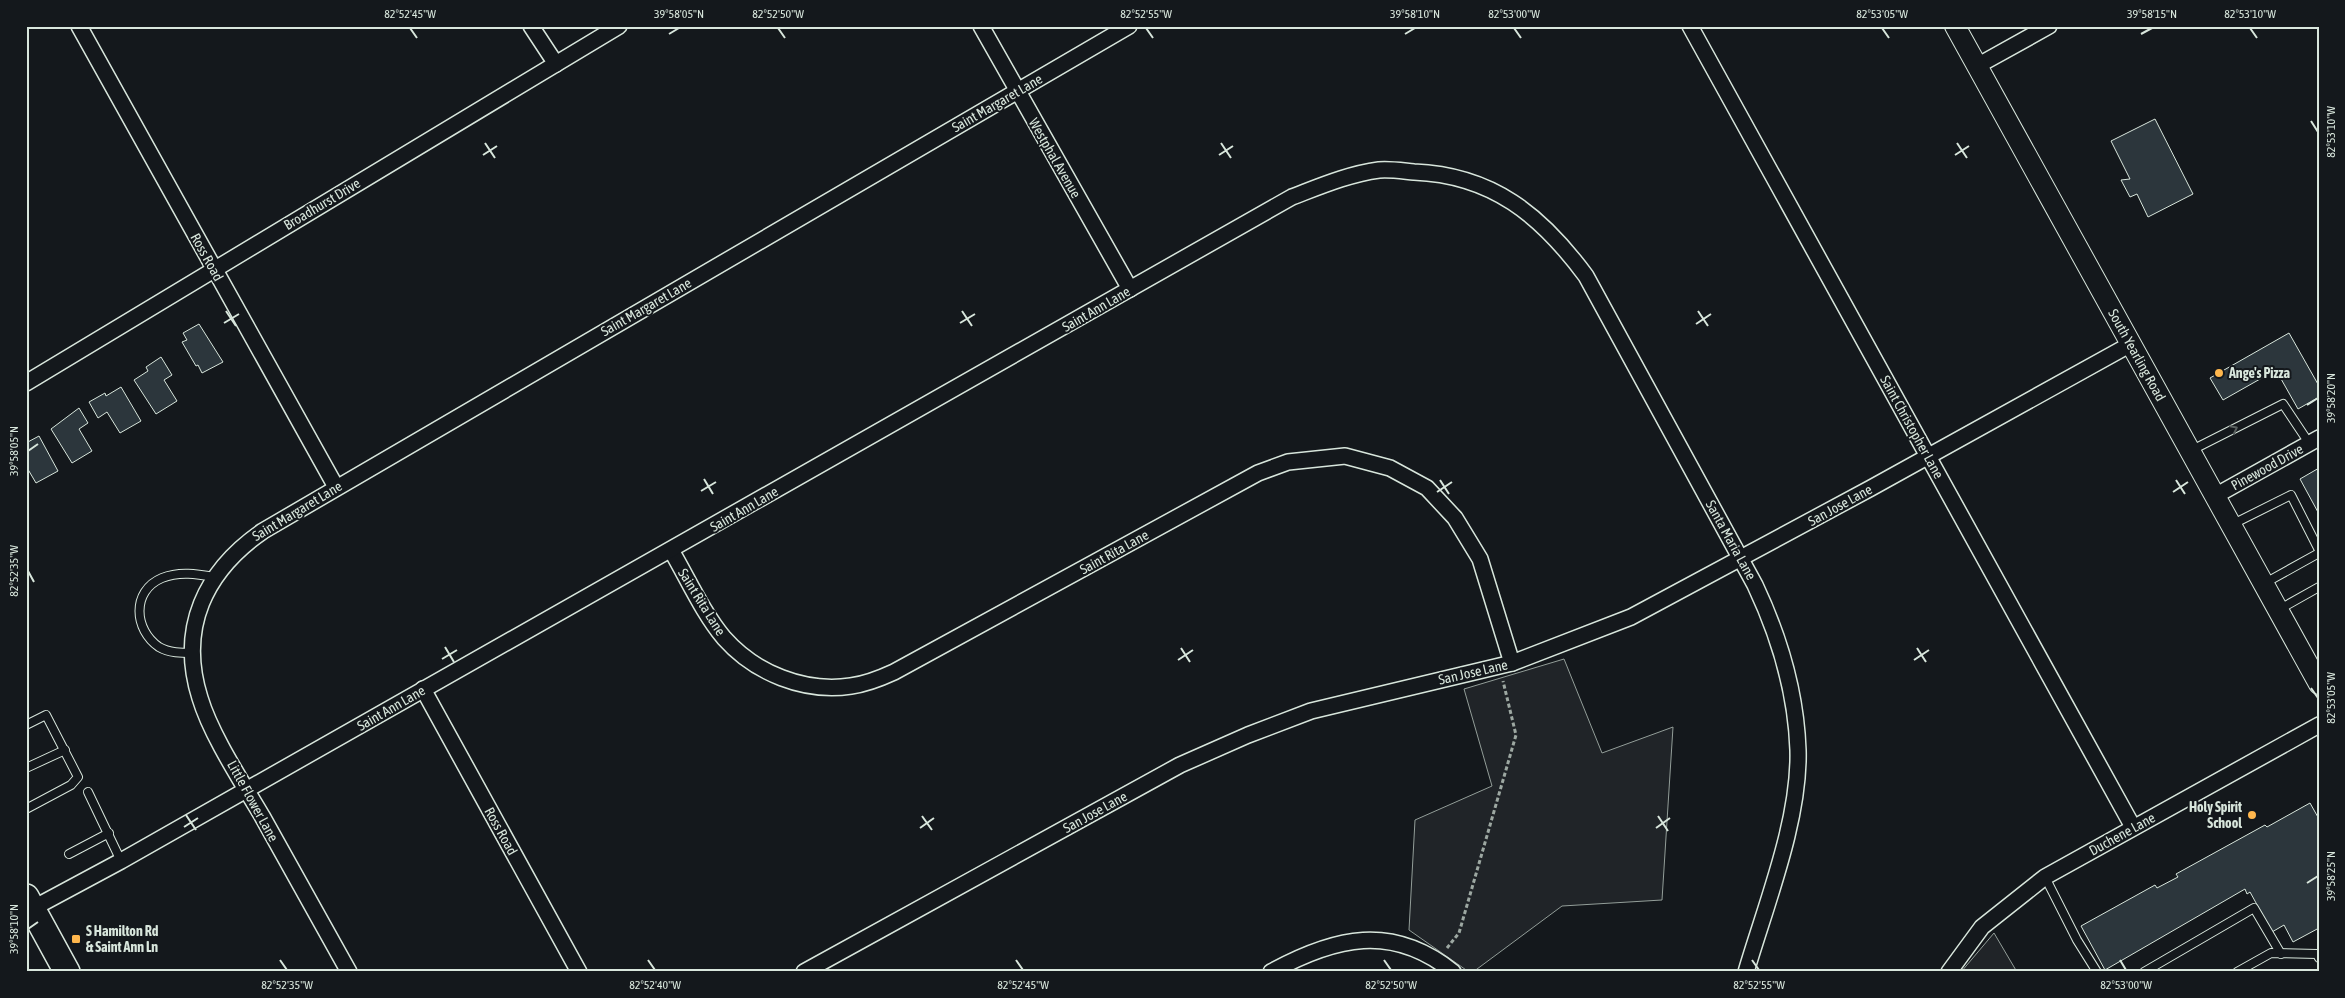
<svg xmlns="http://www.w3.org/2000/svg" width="2345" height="998" font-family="'Asap Condensed',sans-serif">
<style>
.green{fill:#202428;stroke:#939e99}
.building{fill:#2c363c;stroke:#d8e6dc}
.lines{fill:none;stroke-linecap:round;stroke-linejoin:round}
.service-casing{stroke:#d8e6dc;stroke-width:10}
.minor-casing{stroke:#d8e6dc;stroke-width:18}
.tertiary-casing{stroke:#d8e6dc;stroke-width:22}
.primary-casing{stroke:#d8e6dc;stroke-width:28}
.path{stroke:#9da8a2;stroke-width:3;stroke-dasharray:4 2.5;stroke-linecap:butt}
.service{stroke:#14181c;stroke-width:8}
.minor{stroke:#14181c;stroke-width:15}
.tertiary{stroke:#14181c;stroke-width:20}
.primary{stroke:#14181c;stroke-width:25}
.oneway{stroke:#59605f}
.ticks{fill:none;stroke:#d8e6dc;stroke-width:2}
.poi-dot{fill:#ffb74d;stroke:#14181c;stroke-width:2}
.labels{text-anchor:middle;stroke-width:4;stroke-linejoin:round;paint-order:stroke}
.street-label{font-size:14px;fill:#d8e6dc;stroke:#14181c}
.poi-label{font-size:14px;font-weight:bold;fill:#d8e6dc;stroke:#14181c;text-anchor:start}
.neatline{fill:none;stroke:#d8e6dc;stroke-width:2}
.ticks-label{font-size:12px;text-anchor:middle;fill:#d8e6dc}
</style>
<rect width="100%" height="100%" fill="#14181c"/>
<!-- green -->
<g class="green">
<path d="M1564 659 1602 753 1673 727 1662 900 1562 906 1473 972H1469L1409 930 1415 820 1492 786 1464 689Z"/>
<path d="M1994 933 2017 972H1961Z"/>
</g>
<!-- building -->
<g class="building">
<path d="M2155 119 2193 194 2148 217 2137 194 2130 197 2121 180 2130 179 2111 141Z"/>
<path d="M199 324 223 362 202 373 198 365 196 366 182 342 187 340 183 333Z"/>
<path d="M2289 333 2319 386V397L2298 409 2276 370 2223 400 2210 378Z"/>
<path d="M161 357 172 375 164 380 177 401 156 414 134 380 148 371 146 367Z"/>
<path d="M121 387 141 421 120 433 107 412 98 418 89 402 105 393 106 396Z"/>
<path d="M79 408 88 423 79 429 92 451 72 463 51 429Z"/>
<path d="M39 436 58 471 36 483 26 466V443Z"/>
<path d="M2319 468V514L2300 479Z"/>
<path d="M2310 803 2319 819V928L2293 942 2284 925 2272 932 2250 892 2247 894 2245 889 2105 970 2081 926 2155 885 2157 888 2178 877 2176 874 2265 825 2267 827Z"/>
</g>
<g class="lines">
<!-- service casing -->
<g class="service-casing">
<g id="service">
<path d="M2190 451 2283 404 2309 443"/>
<path d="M2231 525 2291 495 2319 550"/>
<path d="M2265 583 2319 553"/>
<path d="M2280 609 2319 587"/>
<path d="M193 653C182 653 169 653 159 647 134 630 131 591 162 578 179 571 197 574 215 577"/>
<path d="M26 725 46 715 78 777 71 785 26 809"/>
<path d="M26 768 65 750"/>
<path d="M88 792 121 861"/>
<path d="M69 854 109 833"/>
<path d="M2045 877 2077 940 2097 972"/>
<path d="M2144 972 2254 908 2281 954"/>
<path d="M2237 972 2271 953 2317 954 2319 958"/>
</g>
</g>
<!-- minor casing -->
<g class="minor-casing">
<g id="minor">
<path d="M79 26 336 487"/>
<path d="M531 26 556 64"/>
<path d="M981 26 1130 289"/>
<path d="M1690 26 2133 827"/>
<path d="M1977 66 2049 26"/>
<path d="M26 383 619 26"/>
<path d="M2215 496 2319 438"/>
<path d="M671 550C688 579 703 613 724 638 755 673 804 693 851 686 866 684 881 678 894 672L1258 473 1288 462 1345 456 1390 468 1427 488 1455 518 1480 559 1512 663"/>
<path d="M423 689 579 972"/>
<path d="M26 912 121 861 1292 197C1321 186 1349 174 1379 170 1390 169 1403 171 1414 172 1492 175 1541 215 1586 276L1755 585C1780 638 1796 691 1798 750 1800 820 1766 904 1746 972"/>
<path d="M349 972C320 920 291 868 262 816 242 782 211 735 200 698 178 628 205 571 263 531L1129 26"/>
<path d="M804 972 1180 765 1248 735 1311 711 1512 663 1631 617 1871 488 2131 344"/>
<path d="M1271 972C1335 937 1392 923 1453 972"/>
<path d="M1949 972 1982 927 2045 877 2319 725"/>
</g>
</g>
<!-- tertiary casing -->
<g class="tertiary-casing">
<path id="tertiary" d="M1955 26 2319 684"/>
</g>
<!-- primary casing -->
<g class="primary-casing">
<path id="primary" d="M26 897 67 972"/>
</g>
<!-- path -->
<path class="path" d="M1447 948 1459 933 1516 735 1503 681"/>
<!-- service -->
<use href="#service" class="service"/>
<!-- minor -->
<use href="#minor" class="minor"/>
<!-- tertiary -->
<use href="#tertiary" class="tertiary"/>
<!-- primary -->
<use href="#primary" class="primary"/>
</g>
<!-- one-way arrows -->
<defs><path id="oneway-chevron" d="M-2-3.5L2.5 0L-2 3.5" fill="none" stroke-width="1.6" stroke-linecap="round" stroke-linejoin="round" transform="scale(1.25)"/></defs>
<use class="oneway" href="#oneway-chevron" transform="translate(2234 429) rotate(-27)"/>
<!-- ticks -->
<path class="ticks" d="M410 28 417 38M778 28 785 38M1146 28 1153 38M1514 28 1521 38M1882 28 1889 38M2250 28 2257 38M669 34 679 28M1405 34 1415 28M2141 34 2152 28M2311 121 2318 132M485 143 495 158M1221 143 1231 158M1957 143 1967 158M483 155 497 146M1219 155 1233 146M1955 155 1969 146M226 311 236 326M962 311 972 326M1698 311 1708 326M224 323 239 314M960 323 975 314M1696 324 1711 314M2307 405 2318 398M28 451 38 444M704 479 713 494M1440 480 1449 494M2176 480 2185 494M701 491 716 482M1437 492 1452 482M2173 492 2188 482M28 571 34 582M445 647 454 662M1181 648 1190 662M1917 648 1926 662M442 659 457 650M1178 660 1193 650M1914 660 1929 650M2311 688 2318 698M186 815 196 830M922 816 932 830M1658 816 1668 831M184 827 198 818M920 828 934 818M1656 828 1670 818M2307 883 2318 876M28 929 38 922M280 960 287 970M648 960 655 970M1016 960 1023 970M1384 960 1391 970M1752 960 1759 970M2120 960 2126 970"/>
<!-- markers -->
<g class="poi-dot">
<circle cx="2219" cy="373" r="5"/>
<circle cx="2252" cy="815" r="5"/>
<rect x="71" y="934" width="10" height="10" rx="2.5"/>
</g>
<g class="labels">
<!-- street labels -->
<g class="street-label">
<text transform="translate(997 103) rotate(-30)" y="5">Saint Margaret Lane</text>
<text transform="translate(1055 158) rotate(60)" y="5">Westphal Avenue</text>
<text transform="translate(322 204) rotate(-31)" y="5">Broadhurst Drive</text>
<text transform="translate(207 257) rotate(61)" y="5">Ross Road</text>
<text transform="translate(646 307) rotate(-30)" y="5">Saint Margaret Lane</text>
<text transform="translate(1096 309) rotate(-30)" y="5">Saint Ann Lane</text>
<text transform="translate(2137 355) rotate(61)" y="5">South Yearling Road</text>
<text transform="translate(1912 427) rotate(61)" y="5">Saint Christopher Lane</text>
<text transform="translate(2267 467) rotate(-29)" y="5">Pinewood Drive</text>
<text transform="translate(1840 505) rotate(-29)" y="5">San Jose Lane</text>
<text transform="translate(744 509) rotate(-30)" y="5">Saint Ann Lane</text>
<text transform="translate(297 511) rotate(-31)" y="5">Saint Margaret Lane</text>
<text transform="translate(1731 540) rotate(61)" y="5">Santa Maria Lane</text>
<text transform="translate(1114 552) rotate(-29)" y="5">Saint Rita Lane</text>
<text transform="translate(702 602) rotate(58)" y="5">Saint Rita Lane</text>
<text transform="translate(1473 672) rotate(-13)" y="5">San Jose Lane</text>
<text transform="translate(391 708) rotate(-30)" y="5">Saint Ann Lane</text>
<text transform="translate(253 801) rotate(61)" y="5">Little Flower Lane</text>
<text transform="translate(1095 812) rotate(-29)" y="5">San Jose Lane</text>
<text transform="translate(501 831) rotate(61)" y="5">Ross Road</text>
<text transform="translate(2122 834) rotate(-29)" y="5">Duchene Lane</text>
</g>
<!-- poi labels -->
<g class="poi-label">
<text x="2229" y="378">Ange's Pizza</text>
<text x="2242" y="812" text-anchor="end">Holy Spirit<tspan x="2242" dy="16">School</tspan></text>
<text x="86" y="936">S Hamilton Rd<tspan x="86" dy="16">&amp; Saint Ann Ln</tspan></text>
</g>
</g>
<!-- border -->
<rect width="2345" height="998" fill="none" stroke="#14181c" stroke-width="55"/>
<rect x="28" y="28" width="2290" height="942" class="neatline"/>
<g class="ticks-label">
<text x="410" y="18">82°52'45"W</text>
<text x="679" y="18">39°58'05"N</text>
<text x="778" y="18">82°52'50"W</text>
<text x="1146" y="18">82°52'55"W</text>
<text x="1415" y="18">39°58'10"N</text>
<text x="1514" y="18">82°53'00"W</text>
<text x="1882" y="18">82°53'05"W</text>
<text x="2152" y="18">39°58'15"N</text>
<text x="2250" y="18">82°53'10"W</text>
<text transform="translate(2331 132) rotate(-90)" y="4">82°53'10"W</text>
<text transform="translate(2331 398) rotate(-90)" y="4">39°58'20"N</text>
<text transform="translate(14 451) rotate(-90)" y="4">39°58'05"N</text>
<text transform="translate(14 571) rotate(-90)" y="4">82°52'35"W</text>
<text transform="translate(2331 698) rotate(-90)" y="4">82°53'05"W</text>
<text transform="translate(2331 876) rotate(-90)" y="4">39°58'25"N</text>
<text transform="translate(14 929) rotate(-90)" y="4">39°58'10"N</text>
<text x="287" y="989">82°52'35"W</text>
<text x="655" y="989">82°52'40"W</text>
<text x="1023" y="989">82°52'45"W</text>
<text x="1391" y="989">82°52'50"W</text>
<text x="1759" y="989">82°52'55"W</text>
<text x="2126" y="989">82°53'00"W</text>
</g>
</svg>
